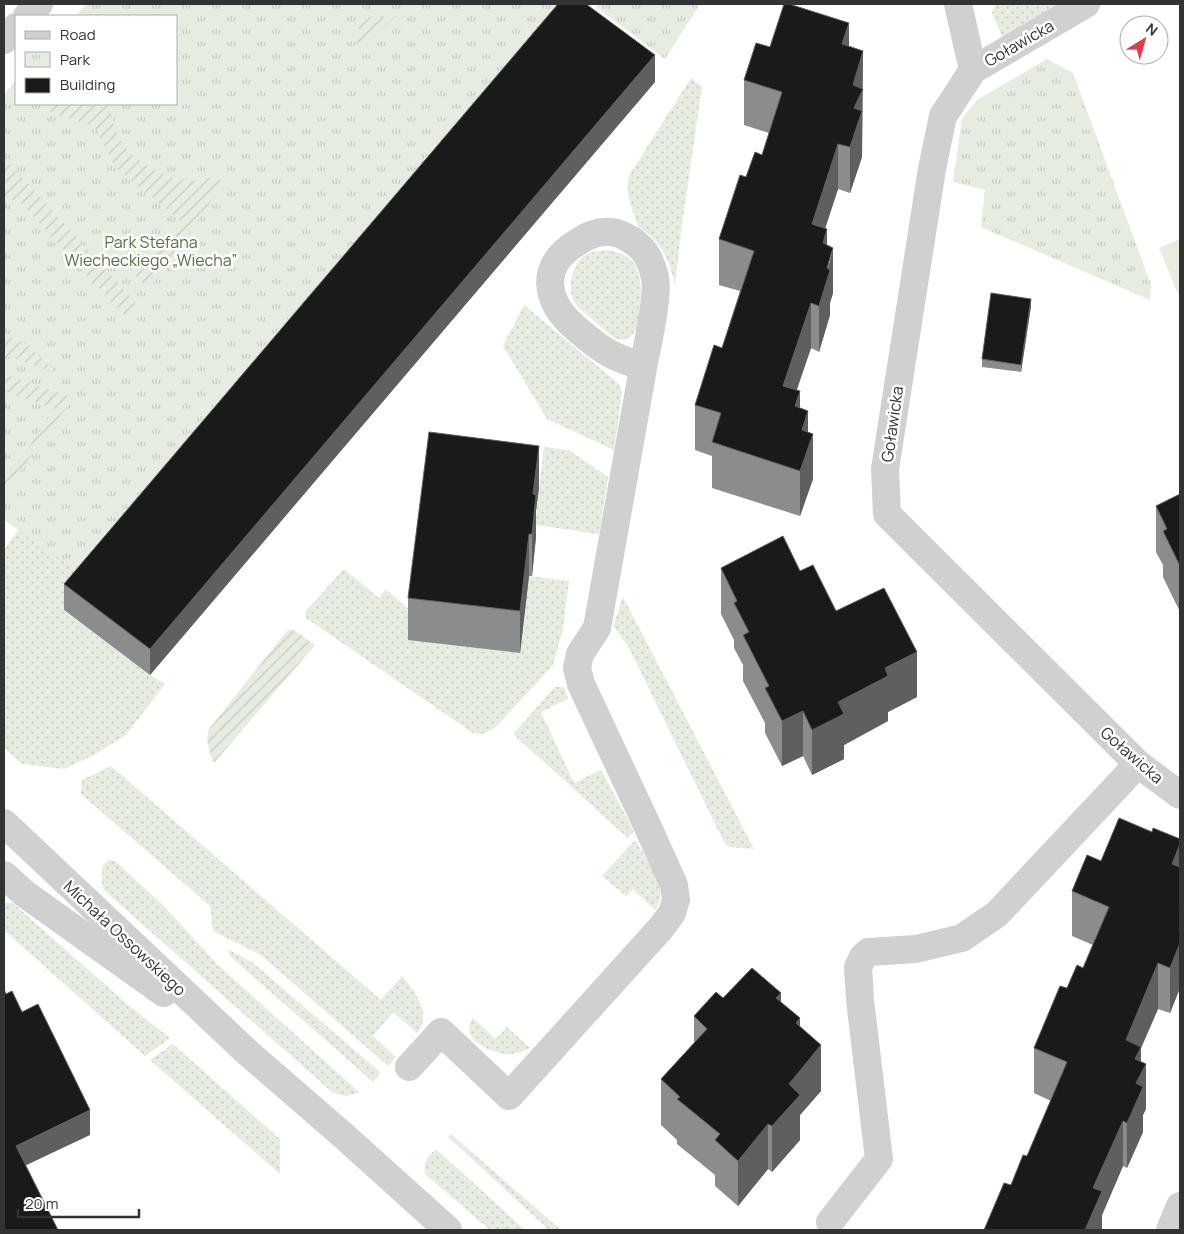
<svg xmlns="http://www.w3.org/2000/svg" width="1184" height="1234" font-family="Manrope,sans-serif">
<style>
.grass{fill:url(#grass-dots)}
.park{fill:url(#park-tufts)}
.garden{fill:url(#garden-furrows)}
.pitch{fill:#e6ecdf}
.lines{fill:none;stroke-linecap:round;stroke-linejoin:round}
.minor{stroke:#d0d0d0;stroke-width:28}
.wall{fill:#8c8c8c}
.shaded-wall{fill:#5f5f5f}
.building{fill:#1a1a1a;stroke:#5f5f5f}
.labels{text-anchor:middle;stroke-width:5;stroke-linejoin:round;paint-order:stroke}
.street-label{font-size:16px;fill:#333;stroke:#fff}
.park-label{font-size:16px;fill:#56703f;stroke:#fff}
</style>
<defs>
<pattern id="grass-dots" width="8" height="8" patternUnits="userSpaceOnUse" patternTransform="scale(1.25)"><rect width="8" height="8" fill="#e6ecdf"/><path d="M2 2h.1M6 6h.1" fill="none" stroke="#c6cbc0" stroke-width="1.8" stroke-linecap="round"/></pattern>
<pattern id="park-tufts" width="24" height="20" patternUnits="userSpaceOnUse" patternTransform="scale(1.25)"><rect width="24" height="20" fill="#e6ecdf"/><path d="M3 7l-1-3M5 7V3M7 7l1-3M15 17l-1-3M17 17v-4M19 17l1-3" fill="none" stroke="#c6cbc0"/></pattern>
<pattern id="garden-furrows" width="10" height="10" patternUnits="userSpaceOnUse" patternTransform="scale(1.25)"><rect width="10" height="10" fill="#e6ecdf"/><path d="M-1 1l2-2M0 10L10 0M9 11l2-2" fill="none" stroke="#c6cbc0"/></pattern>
</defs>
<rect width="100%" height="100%" fill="#fff"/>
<!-- grass -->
<g class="grass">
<path d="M447 4H579L64 611 150 675 165 684 126 735 94 755 64 769 22 764 4 748V550L121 383Z"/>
<path d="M995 4H1069L1004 41 992 13Z"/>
<path d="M691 78 702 87 682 224 675 285C669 260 662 241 638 227 633 210 623 191 630 174Z"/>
<path d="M609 250C613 252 620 252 624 255 649 270 639 304 638 328 634 333 629 339 623 340 614 340 607 331 600 326 593 319 584 313 577 306 565 292 571 259 590 253 595 251 603 251 609 250Z"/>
<path d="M524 305 620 385 622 393 614 450 547 419 503 346Z"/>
<path d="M544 447 569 450 608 477 599 534 535 525Z"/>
<path d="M344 569 379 598 386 589 412 612 519 653 529 576 569 581 563 629 553 665 495 728 483 734 473 733 306 618V611Z"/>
<path d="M623 597 754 849 730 847 725 844 630 650 620 635 613 626Z"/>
<path d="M555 687H564L568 699 541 712 574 783 601 770 634 831 628 838 513 734Z"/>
<path d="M111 766 381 1000 402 976C415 990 433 1016 417 1033L393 1012 373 1036 396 1057 388 1066 261 955 213 931 210 906 81 794 82 780Z"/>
<path d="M635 840C646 859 672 890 655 910L633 889 626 896 602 876Z"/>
<path d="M108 860 115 861 162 904 218 965 360 1093 345 1096 332 1092 105 891C100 884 103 876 102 867Z"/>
<path d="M4 903H12L15 905 128 1005 170 1038 145 1056 4 930Z"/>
<path d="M227 949 252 962 381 1073 373 1082 230 956Z"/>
<path d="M473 1018 496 1039 507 1027 530 1048C524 1051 519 1053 511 1054 495 1055 457 1040 473 1018Z"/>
<path d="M173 1044 280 1139V1174L150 1060Z"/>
<path d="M451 1134 561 1230H549L448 1137Z"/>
<path d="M436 1149 525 1230H490L425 1174C423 1163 428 1156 436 1149Z"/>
</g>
<!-- park -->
<g class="park">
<path d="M87 4H556L75 569 4 520V94L16 80V104H176V16H75Z"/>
<path d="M598 4H700L665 59 596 7Z"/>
<path d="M1047 59 1073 73 1151 285 1150 300 981 227 985 190 953 182 962 119 977 100Z"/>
</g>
<!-- garden -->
<g class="garden">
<path d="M396 16 344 66C355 52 362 36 358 18Z"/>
<path d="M48 104H110C111 117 114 130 121 141 139 170 185 189 217 176L220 180V188L154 283 145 286 125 264 154 258 182 222 115 167 95 127 43 109Z"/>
<path d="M4 157 135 302V309L128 320 21 203 4 197Z"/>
<path d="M4 336 27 344 57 373 4 355Z"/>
<path d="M4 374 69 396 71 401 4 494V482L55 409 4 391Z"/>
<path d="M290 629 297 632 315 645 214 763C209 750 205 742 209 729L286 632Z"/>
</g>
<!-- pitch -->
<path class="pitch" d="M1180 239V299L1159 248Z"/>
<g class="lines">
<!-- minor -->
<g class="minor">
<path d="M958 4 973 70"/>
<path d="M1086 4 973 70 943 116 932 169 885 469 887 514 1138 764 1180 795"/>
<path d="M27 16 39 4"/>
<path d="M4 40 16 27"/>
<path d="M4 823 247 1052 345 1137 448 1230"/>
<path d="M4 875 25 894 164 993"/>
<path d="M409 1067 441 1032 509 1096 661 928 672 913 676 900 674 885 647 825 581 684 577 668 580 654 597 628C612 543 627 459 642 374 646 350 659 298 655 277 650 257 643 245 624 236 620 234 615 232 610 232 599 231 587 236 578 242 537 266 545 303 578 330 601 350 613 358 643 366"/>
<path d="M830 1222 879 1159 860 1000 858 967 863 957 868 952 916 949 962 938 997 914 1138 764"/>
<path d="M1170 1230 1180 1206"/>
</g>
</g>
<!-- wall -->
<g class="wall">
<path d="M849 46 863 51 862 157 850 193 838 189 825 228 833 293 830 303V315L819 352 811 348 796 390 800 408 808 432 813 479 800 516 712 488V456L695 450V405L722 348 740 291 719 285V239L746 177 762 155 769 133 744 125V80L770 47Z"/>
<path d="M655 82 150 675 64 610V584Z"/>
<path d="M1031 306 1021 372 982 367V359Z"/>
<path d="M539 488 536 511V537L532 576H529L520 653 408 640V598Z"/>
<path d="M1180 494V612L1163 577V565L1156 552V506Z"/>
<path d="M721 568 800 571 917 697 888 712V721L844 745V759L812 775 803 756 782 766 765 733V723L743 681V665L734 648V640L721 614Z"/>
<path d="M1152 832 1180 839V988L1170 1013 1158 1009 1141 1048V1062L1146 1109 1143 1115V1132L1127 1168 1123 1166 1102 1215V1230L1011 1185 1027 1156 1051 1101 1034 1093V1048L1067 988 1083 968 1093 945 1072 936V891L1101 861Z"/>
<path d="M723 998 781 1003 800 1027 821 1091 800 1115V1140L772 1172 768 1169 738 1206 715 1186V1175L677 1144V1140L661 1125V1079L694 1043V1016Z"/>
</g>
<!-- shaded-wall -->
<g class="shaded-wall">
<path d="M849 23V68L842 44Z"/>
<path d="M863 51 862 157 850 193V147L853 85Z"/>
<path d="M655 55V82L150 675V649Z"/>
<path d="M838 144V189L812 269V224Z"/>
<path d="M827 229V274L823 243Z"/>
<path d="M833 248V293L830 303V315L819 352V306Z"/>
<path d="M1031 299V306L1021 372V365Z"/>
<path d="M811 303V348L783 431V386Z"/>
<path d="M800 391V437L795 406Z"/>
<path d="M808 411V448L813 434V479L800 516V471L802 430Z"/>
<path d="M539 446V488L536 511V537L532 576V534L533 494Z"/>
<path d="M529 534V576L520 653V611Z"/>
<path d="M917 652V697L888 712V721L844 745V759L812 775V730L838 702 885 668Z"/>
<path d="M803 711V756L782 766V721Z"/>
<path d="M1180 844V889L1172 864Z"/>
<path d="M1180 904V988L1170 1013V968Z"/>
<path d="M1158 963V1009L1141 1048V1073L1146 1064V1109L1143 1115V1132L1127 1168 1126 1040Z"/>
<path d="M781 993V1038L776 998Z"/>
<path d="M800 1018V1064L796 1023Z"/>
<path d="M821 1045V1091L800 1115V1140L772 1172V1126L789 1084Z"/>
<path d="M90 1110V1135L16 1170V1146Z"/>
<path d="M1123 1121V1166L1102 1215V1230H1085L1093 1188Z"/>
<path d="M768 1124V1169L738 1206V1161Z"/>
</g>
<!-- building -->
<g class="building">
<path d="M558 4H586L655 55 150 649 64 584Z"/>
<path d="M784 4H789L849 23 842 44 863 51 853 85 863 89 854 108 862 111 850 147 838 144 812 224 827 229 823 243 833 248 827 268 830 270 819 306 811 303 783 386 800 391 795 406 808 411 802 430 813 434 800 471 712 442 721 413 695 405 714 345 722 348 754 251 719 239 740 175 746 177 755 152 762 155 782 92 744 80 756 43 770 47Z"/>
<path d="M991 293 1031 299 1021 365 982 359Z"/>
<path d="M429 432 539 446 533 494 536 495 532 534H529L520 611 408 598Z"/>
<path d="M1180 494V566L1163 531 1167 529 1156 506Z"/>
<path d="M783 536 800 571 813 565 836 611 884 588 917 652 885 668 888 676 838 702 844 714 812 730 803 711 782 721 765 688 769 686 743 635 749 632 734 603 737 601 721 568Z"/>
<path d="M1119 818 1152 832 1153 828 1180 839V844L1172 864 1180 867V904L1179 906 1180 907V926L1179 929 1180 930V943L1170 968 1158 963 1126 1040 1141 1047 1135 1059 1146 1064 1136 1083 1143 1087 1127 1123 1123 1121 1093 1188 1102 1191 1085 1230H984L1004 1183 1011 1185 1023 1155 1027 1156 1067 1062 1034 1048 1060 986 1067 988 1077 965 1083 968 1109 907 1072 891 1087 855 1101 861Z"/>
<path d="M752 968 781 993 776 998 800 1018 796 1023 821 1045 789 1084 800 1095 772 1126 768 1124 738 1161 715 1140 720 1134 677 1099 680 1097 661 1079 707 1029 694 1016 716 992 723 998Z"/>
<path d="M4 989 6 994 12 991 22 1012 38 1004 90 1110 16 1146 58 1230H4Z"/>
</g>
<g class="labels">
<!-- street labels -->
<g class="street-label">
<text transform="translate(1019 43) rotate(-30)" y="6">Goławicka</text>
<text transform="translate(892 424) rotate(-82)" y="6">Goławicka</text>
<text transform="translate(1132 755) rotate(41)" y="6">Goławicka</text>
<text transform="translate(125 938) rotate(43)" y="6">Michała Ossowskiego</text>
</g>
<!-- park labels -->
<g class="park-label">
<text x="151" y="248">Park Stefana<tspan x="151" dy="18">Wiecheckiego „Wiecha”</tspan></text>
</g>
</g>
<!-- border -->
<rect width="1184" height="1234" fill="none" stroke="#333333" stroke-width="10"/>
<!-- legend -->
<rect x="15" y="15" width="162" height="90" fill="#ffffff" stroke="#adadad"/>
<rect x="25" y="31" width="25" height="8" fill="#d0d0d0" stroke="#adadad"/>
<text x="60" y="40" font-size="15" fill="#333333">Road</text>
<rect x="25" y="52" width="25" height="15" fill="url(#park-tufts)" stroke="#adadad"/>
<text x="60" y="65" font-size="15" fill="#333333">Park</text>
<rect x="25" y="78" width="25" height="15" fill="#1a1a1a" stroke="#adadad"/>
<text x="60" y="90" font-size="15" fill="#333333">Building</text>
<!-- north arrow -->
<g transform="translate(1144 40) rotate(37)"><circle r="24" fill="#ffffff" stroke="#adadad"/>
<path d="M0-4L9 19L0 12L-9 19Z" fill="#e63946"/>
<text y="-8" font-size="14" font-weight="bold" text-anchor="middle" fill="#333333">N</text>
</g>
<!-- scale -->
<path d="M18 1209v8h121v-8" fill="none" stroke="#333333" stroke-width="2.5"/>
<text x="25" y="1209" font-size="15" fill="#333333" stroke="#ffffff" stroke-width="4" paint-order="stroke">20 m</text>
</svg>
